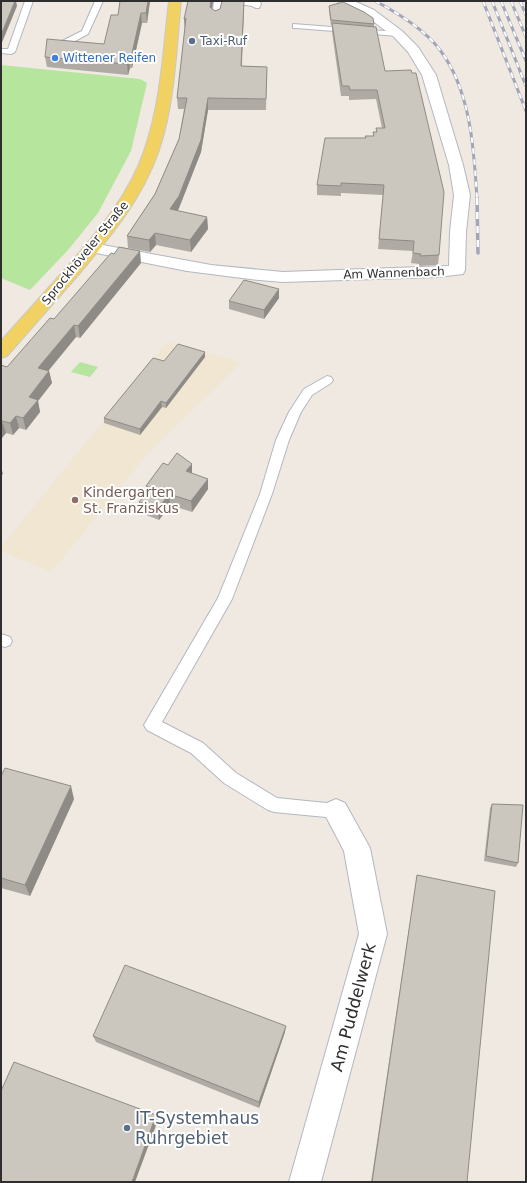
<svg xmlns="http://www.w3.org/2000/svg" width="527" height="1183" font-family="'DejaVu Sans',sans-serif">
<style>
.education{fill:#f0e6d1}
.green{fill:#b6e59e}
.lines{fill:none;stroke-linecap:round;stroke-linejoin:round}
.service-casing{stroke:#b4b7c1;stroke-width:2}
.minor-casing{stroke:#b4b7c1;stroke-width:2}
.primary-casing{stroke:#c9c9c9;stroke-width:2}
.service{fill:#fff;fill-rule:evenodd}
.minor{fill:#fff;fill-rule:evenodd}
.primary{fill:#f2d163;fill-rule:evenodd}
.rail-far1-casing{stroke:#a3a6b8;stroke-width:3}
.rail-casing{stroke:#a3a6b8;stroke-width:3.5}
.rail-far1{stroke:#fff;stroke-width:2;stroke-dasharray:5.5;stroke-linecap:butt}
.rail{stroke:#fff;stroke-width:2.5;stroke-dasharray:7;stroke-linecap:butt}
.wall{fill:#afaba4}
.shaded-wall{fill:#8e8b86}
.building{fill:#cbc7bf;stroke:#8e8b86}
.service-dot{fill:#5c6f8a;stroke:#fff;stroke-width:1.5}
.shop-dot{fill:#3f7fe0;stroke:#fff;stroke-width:1.5}
.education-dot{fill:#8d6e63;stroke:#fff;stroke-width:1.5}
.labels{text-anchor:middle;stroke-width:4;stroke-linejoin:round;paint-order:stroke}
.far-service-label{font-size:12px;fill:#4e5e75;stroke:#fff;text-anchor:start}
.far-shop-label{font-size:12px;fill:#366cbe;stroke:#fff;text-anchor:start}
.far-street-label{font-size:12px;fill:#2e2e2e;stroke:#fff}
.education-label{font-size:14px;fill:#785e54;stroke:#fff;text-anchor:start}
.near-street-label{font-size:17px;fill:#2e2e2e;stroke:#fff}
.near-service-label{font-size:17px;fill:#4e5e75;stroke:#fff;text-anchor:start}
</style>
<rect width="100%" height="100%" fill="#efe9e1"/>
<!-- education -->
<path class="education" d="M168 342 240 362 234 370 149 452 51 572 1 551V547Z"/>
<!-- green -->
<g class="green">
<path d="M1 65 140 79 147 83 131 151 98 213 68 250 30 290 1 278Z"/>
<path d="M80 362 98 367 90 377 71 372Z"/>
</g>
<g class="lines">
<!-- service casing -->
<g class="service-casing">
<g id="service">
<path d="M25 1H33L15 52 11 54 1 53V49H8Z"/>
<path d="M95 1H103L88 34 62 48H56V44L82 31Z"/>
<path d="M214 1H222L220 18 216 20 212 18Z"/>
<path d="M228 1 260 2 261 4 259 8H256L252 6 232 3Z"/>
<path d="M293 24 398 32 402 34 398 36 296 28H293Z"/>
<path d="M327 376 331 377 333 380 331 383 312 395 301 412 289 440 272 494 232 599 162 722 203 743 236 773 277 798 336 804 342 806 344 811 342 816 336 818 274 812 268 810 224 783 191 753 147 730 144 725 218 598 260 494 276 440 289 412 304 389Z"/>
<path d="M1 634 10 637 12 641 10 645 5 647 1 646Z"/>
</g>
</g>
<!-- minor casing -->
<g class="minor-casing">
<g id="minor">
<path d="M338 1H354L374 10 402 31 418 47 436 75 463 165 470 195 466 232 465 270 463 274 438 277 283 282 259 280 187 271 86 251 84 248 86 245 92 243 211 265 283 272 449 266 450 232 454 195 449 165 422 75 408 52 394 37 366 16 340 4Z"/>
<path d="M336 799 345 803 370 848 387 934 321 1182H289L359 934 344 851 323 811 327 803Z"/>
</g>
</g>
<!-- primary casing -->
<g class="primary-casing">
<path id="primary" d="M169 1H181C176 51 175 102 159 150 143 198 111 236 79 274 55 301 31 329 7 356L1 358V341C23 316 46 291 68 266 98 231 129 195 144 151 161 103 163 51 169 1Z"/>
</g>
<!-- service -->
<use href="#service" class="service"/>
<!-- minor -->
<use href="#minor" class="minor"/>
<!-- primary -->
<use href="#primary" class="primary"/>
<!-- rail-far1 casing -->
<g class="rail-far1-casing">
<g id="rail-far1">
<path d="M375 1C398 13 424 29 440 50 471 91 474 150 477 199"/>
<path d="M483 1 526 111"/>
<path d="M492 1 526 86"/>
<path d="M501 1 526 61"/>
<path d="M511 1 526 37"/>
<path d="M520 1 526 15"/>
</g>
</g>
<!-- rail casing -->
<g class="rail-casing">
<path id="rail" d="M477 198 478 253"/>
</g>
<!-- rail-far1 -->
<use href="#rail-far1" class="rail-far1"/>
<!-- rail -->
<use href="#rail" class="rail"/>
</g>
<!-- wall -->
<g class="wall">
<path d="M120 1H150L147 23H142L132 68H130L128 75 47 67 45 57 104 44 118 15Z"/>
<path d="M188 1H213L212 8 215 11 220 9 222 1H244L242 66 267 67 266 110H208L201 152 179 208 178 211 207 217 208 229 191 252 156 245 150 252 128 248 127 236 155 194 179 139 184 109H178L177 98Z"/>
<path d="M329 6 374 24V27L385 71 439 255 438 265 419 266V264L411 263 413 251 378 249 383 195 341 193V196L317 195V185L365 138 373 136V132H376V128H382L376 99 349 100V96H341L332 32V25H331L329 11Z"/>
<path d="M141 263 80 338 76 337 48 370 49 371 52 383 38 401 40 412 26 430 19 428 13 435 6 433 1 439 7 367 54 319Z"/>
<path d="M279 289V298L264 319 229 309V301Z"/>
<path d="M205 352V357L166 408 162 407 140 435 104 423V418Z"/>
<path d="M192 464V473L208 489 192 512 170 505 159 520 141 513 139 502 147 493 146 486 168 465Z"/>
<path d="M1 776 74 799 30 896 1 888Z"/>
<path d="M492 804 518 863 516 867 484 861 490 808Z"/>
<path d="M417 875 467 1182H371Z"/>
<path d="M285 1032 259 1108 96 1042 93 1036Z"/>
</g>
<!-- shaded-wall -->
<g class="shaded-wall">
<path d="M15 1H16L17 6 1 45V35Z"/>
<path d="M148 1H150L147 23 146 13Z"/>
<path d="M211 1H213L211 18 210 7Z"/>
<path d="M244 1V6L241 78V66Z"/>
<path d="M141 13 142 23 132 68 131 58Z"/>
<path d="M186 18 185 30 184 19Z"/>
<path d="M129 58 130 68 128 75 127 64Z"/>
<path d="M208 98V110L201 152 179 208 171 221 170 209Z"/>
<path d="M207 217 208 229 191 252 190 240Z"/>
<path d="M155 233 156 245 150 252 149 240Z"/>
<path d="M140 251 141 263 80 338 78 326Z"/>
<path d="M279 289V298L264 319V310Z"/>
<path d="M74 325 76 337 41 380 38 368Z"/>
<path d="M205 352V357L166 408V403Z"/>
<path d="M49 371 52 383 38 401 40 412 26 430 23 418 29 397Z"/>
<path d="M161 401 162 407 140 435V429Z"/>
<path d="M16 416 19 428 13 435 10 423Z"/>
<path d="M2 421 6 433 1 439V423Z"/>
<path d="M192 464V474L186 471Z"/>
<path d="M1 467 3 474 1 476Z"/>
<path d="M208 479V489L192 512 191 501Z"/>
<path d="M169 494 170 505 159 520 158 509Z"/>
<path d="M71 786 74 799 30 896 25 885Z"/>
<path d="M286 1026 285 1032 259 1108V1102Z"/>
<path d="M156 1115 158 1120 135 1182H132Z"/>
</g>
<!-- building -->
<g class="building">
<path d="M1 1H15L1 35Z"/>
<path d="M120 1H148L146 13H141L131 58H129L127 64 45 57 47 39 104 44 111 15H118Z"/>
<path d="M188 1H211L210 7 215 11 220 9 222 1H244L241 66 267 67 266 99 208 98 201 140 179 196 170 209 207 217 190 240 155 233 149 240 127 236 155 194 179 139 187 98H177L186 18 184 19Z"/>
<path d="M343 2 364 12 373 18 374 24 331 20 329 6Z"/>
<path d="M332 23 376 27 385 71 411 70 412 73H416L444 192 439 255 420 256 421 254 413 253 414 241 379 239 384 185 341 183V186L317 185 325 138H366L365 136H374L373 132H377L376 128H385L377 90H350L349 86H342Z"/>
<path d="M119 247 140 251 78 326 74 325 38 368 49 371 29 397 38 400 23 418 16 416 10 423 2 421 1 423V365L7 367 50 318 54 319 111 253 114 254Z"/>
<path d="M244 280 279 289 264 310 229 301Z"/>
<path d="M178 344 205 352 166 403 161 401 140 429 104 418 153 358 164 361Z"/>
<path d="M177 453 192 464 186 471 208 479 191 501 169 494 158 509 139 502 151 488 146 486 163 463 168 465Z"/>
<path d="M5 768 71 786 25 885 1 878V776Z"/>
<path d="M492 804 523 805 518 863 486 856Z"/>
<path d="M417 875 495 891 467 1182H372Z"/>
<path d="M125 965 286 1026 259 1102 93 1036Z"/>
<path d="M14 1062 156 1115 132 1182H1V1091Z"/>
</g>
<!-- markers -->
<g class="service-dot">
<circle cx="192" cy="41" r="4"/>
<circle cx="127" cy="1128" r="4"/>
</g>
<circle class="shop-dot" cx="55" cy="58" r="4"/>
<circle class="education-dot" cx="75" cy="500" r="4"/>
<g class="labels">
<!-- far-service labels -->
<g class="far-service-label">
<text x="200" y="45">Taxi-Ruf</text>
</g>
<!-- far-shop labels -->
<g class="far-shop-label">
<text x="63" y="62">Wittener Reifen</text>
</g>
<!-- far-street labels -->
<g class="far-street-label">
<text transform="translate(85 253) rotate(-51)" y="4">Sprockhöveler Straße</text>
<text transform="translate(394 273) rotate(-2)" y="4">Am Wannenbach</text>
</g>
<!-- education labels -->
<g class="education-label">
<text x="83" y="497">Kindergarten<tspan x="83" dy="16">St. Franziskus</tspan></text>
</g>
<!-- near-street labels -->
<g class="near-street-label">
<text transform="translate(353 1007) rotate(-75)" y="6">Am Puddelwerk</text>
</g>
<!-- near-service labels -->
<g class="near-service-label">
<text x="135" y="1124">IT-Systemhaus<tspan x="135" dy="20">Ruhrgebiet</tspan></text>
</g>
</g>
<!-- border -->
<rect width="527" height="1183" fill="none" stroke="#2e2e2e" stroke-width="4"/>
</svg>
